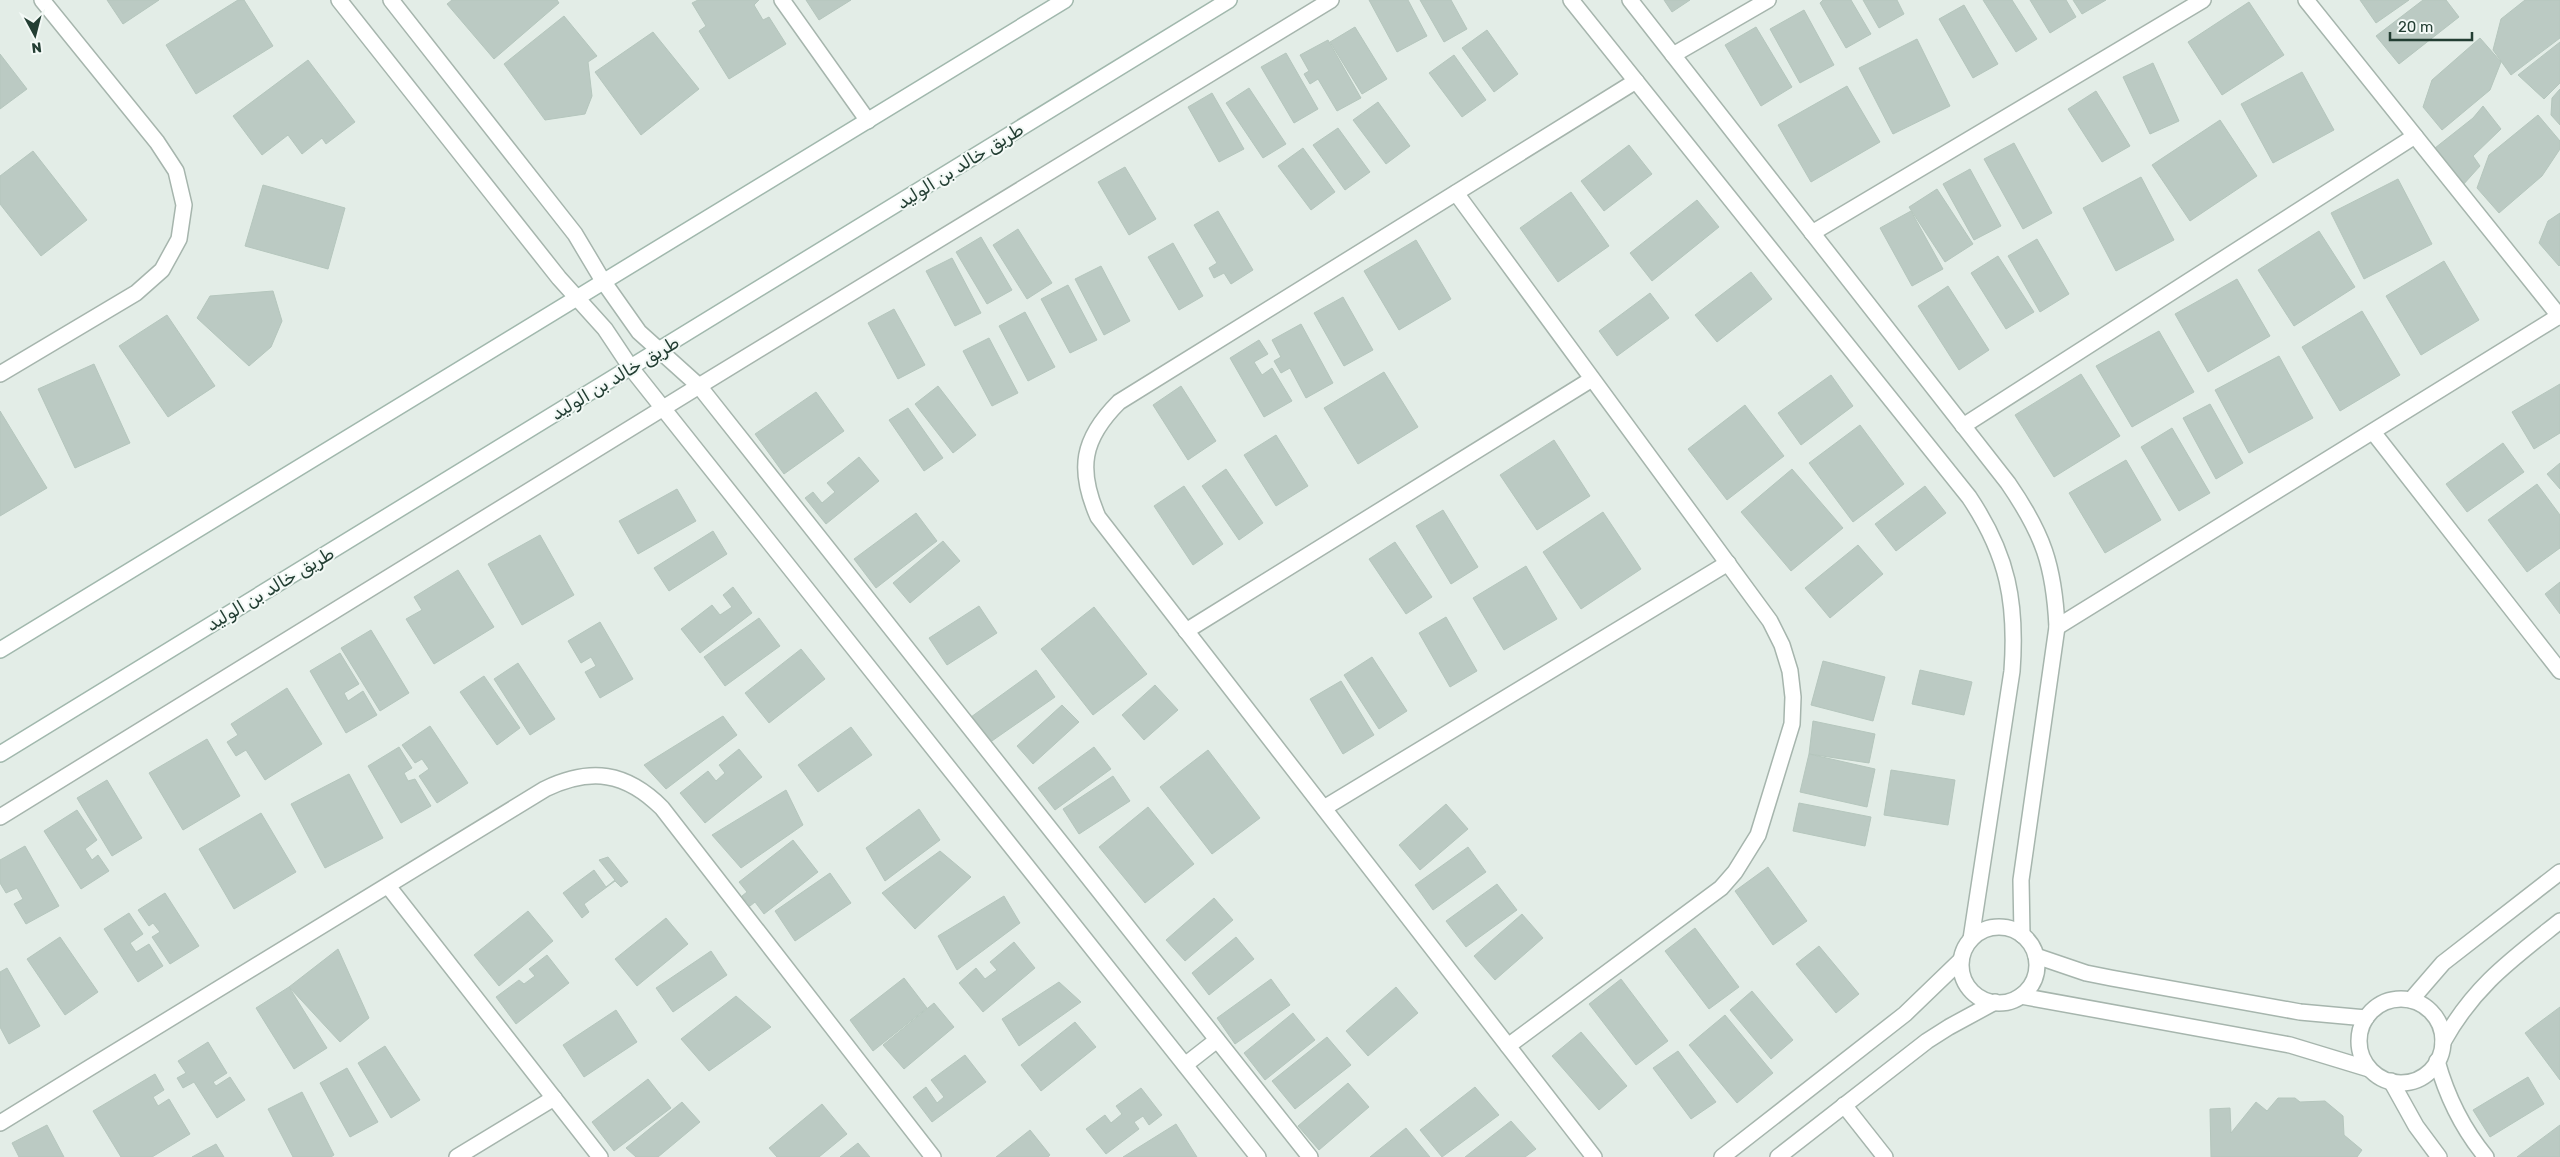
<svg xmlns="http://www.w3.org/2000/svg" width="2560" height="1157" font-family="Rubik,Cairo,sans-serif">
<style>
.building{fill:#bbcac3;stroke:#b5c6bd}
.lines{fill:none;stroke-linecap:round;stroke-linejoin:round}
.street-casing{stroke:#a6b5ad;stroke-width:18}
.secondary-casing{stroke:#a1b8ad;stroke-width:18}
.street{stroke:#fff;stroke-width:15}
.secondary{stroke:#fff;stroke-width:15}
.labels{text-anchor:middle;stroke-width:4;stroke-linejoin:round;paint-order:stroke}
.street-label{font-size:18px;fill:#233e33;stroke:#f3f9f6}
</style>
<rect width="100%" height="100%" fill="#e3ede7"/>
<!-- building -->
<g class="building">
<path d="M107 0H159L123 24Z"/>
<path d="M238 0H244L273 46 196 94 166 45Z"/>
<path d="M452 0H557L559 3 494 59 447 4Z"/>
<path d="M698 0H759L754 5 763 20 769 17 786 44 729 79 699 31 706 26 692 3Z"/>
<path d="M806 0H851L819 20Z"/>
<path d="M1369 0H1408L1427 36 1397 52Z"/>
<path d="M1420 0H1451L1467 29 1444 42Z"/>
<path d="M1664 0H1690L1672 12Z"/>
<path d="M1823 0H1851L1871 34 1846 48 1820 3Z"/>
<path d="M1863 0H1897L1904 14 1879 28Z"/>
<path d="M1983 0H2012L2037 39 2016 52Z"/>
<path d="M2030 0H2066L2076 17 2050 33Z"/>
<path d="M2073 0H2106L2082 14Z"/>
<path d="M2360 0H2409L2376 23Z"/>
<path d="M2423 0H2446L2459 17 2399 64 2376 36Z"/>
<path d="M2525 0H2560V38L2511 75 2493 50 2501 19Z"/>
<path d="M2249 2 2284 55 2222 95 2188 42Z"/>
<path d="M1964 5 1998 64 1973 78 1939 19Z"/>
<path d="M1804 10 1834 65 1800 83 1770 29Z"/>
<path d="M564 16 597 56 588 62 592 96 585 114 545 120 504 64Z"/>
<path d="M1355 27 1387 79 1362 94 1330 42Z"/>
<path d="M1756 27 1792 87 1761 106 1725 45Z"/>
<path d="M1487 30 1518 74 1494 92 1462 48Z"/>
<path d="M653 32 699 89 641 135 595 72Z"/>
<path d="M2480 38 2501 62 2490 90 2442 130 2423 107 2432 80Z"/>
<path d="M1917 39 1950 106 1893 134 1859 68Z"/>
<path d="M1328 40 1361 98 1337 111 1318 79 1310 84 1304 74 1309 71 1300 55Z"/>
<path d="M2560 42V83L2544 99 2518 75Z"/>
<path d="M1286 53 1318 109 1294 123 1261 67Z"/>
<path d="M0 54 27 89 0 109Z"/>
<path d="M1454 55 1486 100 1462 117 1429 73Z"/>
<path d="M308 60 355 122 326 144 322 138 302 154 288 135 262 155 233 116Z"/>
<path d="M2153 63 2179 121 2150 134 2123 77Z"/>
<path d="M2302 72 2334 130 2273 163 2241 104Z"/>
<path d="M1847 86 1880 142 1811 182 1778 125Z"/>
<path d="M1249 88 1286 144 1263 158 1226 103Z"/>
<path d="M2560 89V125L2551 115 2552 98Z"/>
<path d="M2096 91 2130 146 2102 162 2068 109Z"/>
<path d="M1212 93 1244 149 1219 162 1188 107Z"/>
<path d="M1378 102 1410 146 1386 164 1353 120Z"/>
<path d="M2483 106 2501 129 2473 156 2480 166 2462 186 2435 148 2473 118Z"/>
<path d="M2538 115 2560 141V149L2542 176 2499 213 2477 188 2489 155Z"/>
<path d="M2220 120 2257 176 2190 221 2152 165Z"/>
<path d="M1338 128 1370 172 1345 190 1313 145Z"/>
<path d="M2014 143 2052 213 2023 229 1984 159Z"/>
<path d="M1629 145 1652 174 1604 211 1581 181Z"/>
<path d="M1303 148 1335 192 1311 210 1278 166Z"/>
<path d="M33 151 87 220 41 256 0 204V176Z"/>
<path d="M1125 167 1156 219 1129 235 1098 182Z"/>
<path d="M1970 169 2001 226 1974 240 1943 184Z"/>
<path d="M2141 177 2174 240 2116 271 2083 208Z"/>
<path d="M2398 179 2432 244 2364 279 2331 213Z"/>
<path d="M263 185 345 208 328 269 245 246Z"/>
<path d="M1937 189 1973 244 1945 262 1909 207Z"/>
<path d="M1571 192 1609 246 1558 282 1520 228Z"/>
<path d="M1697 200 1719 227 1652 281 1630 253Z"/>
<path d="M1218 211 1253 270 1231 284 1224 273 1214 278 1209 268 1217 263 1194 225Z"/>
<path d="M1911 211 1943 269 1912 286 1880 228Z"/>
<path d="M2560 213V265L2559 266 2539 243 2548 221Z"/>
<path d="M1018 229 1052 283 1027 299 993 245Z"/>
<path d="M2319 231 2355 287 2294 326 2258 270Z"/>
<path d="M981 237 1012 290 987 304 956 252Z"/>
<path d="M2037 239 2069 294 2040 312 2008 256Z"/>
<path d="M1416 240 1451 299 1399 330 1364 271Z"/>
<path d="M1173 243 1203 296 1179 310 1148 257Z"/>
<path d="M1998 256 2034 312 2006 329 1971 273Z"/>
<path d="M952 258 981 313 955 326 926 271Z"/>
<path d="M2444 261 2479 320 2421 355 2386 296Z"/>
<path d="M1101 266 1130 321 1104 335 1075 279Z"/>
<path d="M1751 272 1772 299 1717 342 1695 315Z"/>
<path d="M2237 279 2270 336 2208 372 2175 314Z"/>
<path d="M1068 285 1097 340 1070 353 1041 299Z"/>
<path d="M1948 286 1989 350 1959 370 1918 306Z"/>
<path d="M273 291 282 321 271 347 249 366 197 318 210 296Z"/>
<path d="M1650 293 1669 318 1617 356 1599 331Z"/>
<path d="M1343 297 1373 350 1344 366 1314 313Z"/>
<path d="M894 309 925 365 898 379 868 323Z"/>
<path d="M2362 311 2400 375 2340 411 2302 347Z"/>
<path d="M1025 312 1055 367 1028 381 999 326Z"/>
<path d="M167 315 215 386 168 417 119 346Z"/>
<path d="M1301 324 1333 383 1306 398 1290 368 1281 373 1274 361 1281 357 1272 340Z"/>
<path d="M2159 331 2194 392 2132 427 2096 366Z"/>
<path d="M989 338 1018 393 992 406 963 351Z"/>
<path d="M1259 340 1268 354 1254 362 1262 375 1272 368 1292 401 1264 417 1230 358Z"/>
<path d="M2279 356 2313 418 2249 453 2215 390Z"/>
<path d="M94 364 130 443 75 468 38 389Z"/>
<path d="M1384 372 1418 427 1358 464 1324 408Z"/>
<path d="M2081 374 2120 436 2054 477 2015 415Z"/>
<path d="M1831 375 1853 406 1801 445 1778 413Z"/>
<path d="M2560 384V433L2534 449 2512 412Z"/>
<path d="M938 386 976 435 953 453 915 404Z"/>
<path d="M1181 386 1216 441 1188 460 1153 405Z"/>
<path d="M816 392 844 431 784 474 755 434Z"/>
<path d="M2210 404 2243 463 2216 479 2183 418Z"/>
<path d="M1745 405 1784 456 1727 500 1688 449Z"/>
<path d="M908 408 943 458 924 471 889 420Z"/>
<path d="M0 411 47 488 0 516Z"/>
<path d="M1860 425 1904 484 1853 522 1809 463Z"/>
<path d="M2172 428 2210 493 2179 511 2141 447Z"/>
<path d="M1276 435 1308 486 1276 506 1244 455Z"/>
<path d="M1554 440 1590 496 1537 530 1500 475Z"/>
<path d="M2503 443 2524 472 2467 512 2446 484Z"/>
<path d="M859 457 879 481 826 524 805 498 813 492 822 503 835 492 827 483Z"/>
<path d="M2126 460 2161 520 2105 553 2069 493Z"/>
<path d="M2560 463V489L2547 474Z"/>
<path d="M1226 469 1263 523 1239 540 1202 486Z"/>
<path d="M1792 469 1843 528 1791 571 1741 512Z"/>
<path d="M2537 484 2560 515V548L2527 572 2488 520Z"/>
<path d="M1184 486 1223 544 1193 565 1154 506Z"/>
<path d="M1925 486 1946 513 1896 551 1875 524Z"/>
<path d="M677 489 696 521 638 554 619 521Z"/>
<path d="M1443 510 1478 567 1451 584 1416 526Z"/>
<path d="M1603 512 1641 569 1581 609 1543 552Z"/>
<path d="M916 513 937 541 876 588 854 559Z"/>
<path d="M713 531 727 554 669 591 654 568Z"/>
<path d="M540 535 574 595 522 625 488 564Z"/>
<path d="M943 541 960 561 910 603 893 583Z"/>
<path d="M1395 542 1432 597 1406 614 1369 559Z"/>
<path d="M1858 545 1883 574 1830 618 1805 588Z"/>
<path d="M1526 566 1557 619 1504 650 1473 598Z"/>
<path d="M458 570 494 627 434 664 406 619 422 610 414 597Z"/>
<path d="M2560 582V614L2545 594Z"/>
<path d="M733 587 752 613 700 653 681 629 712 605 720 615 732 607 723 595Z"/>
<path d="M979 606 997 633 947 665 929 638Z"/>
<path d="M1094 607 1147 674 1093 715 1041 649Z"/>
<path d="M1446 617 1477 671 1450 687 1419 633Z"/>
<path d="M759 618 780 646 725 686 704 657Z"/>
<path d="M600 622 633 679 600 698 585 672 596 666 591 657 581 663 568 641Z"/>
<path d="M371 630 409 693 380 711 341 648Z"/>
<path d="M801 649 825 679 769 723 745 693Z"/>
<path d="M340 653 359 684 344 693 348 701 363 691 377 715 346 733 310 671Z"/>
<path d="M1372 657 1407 711 1379 729 1344 675Z"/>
<path d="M1823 661 1885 677 1873 721 1811 705Z"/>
<path d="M518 663 555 719 530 735 494 679Z"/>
<path d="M1036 670 1055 697 989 743 971 717Z"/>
<path d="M1920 670 1972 682 1964 715 1912 704Z"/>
<path d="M484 676 520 728 497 745 460 692Z"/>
<path d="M1341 681 1374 735 1343 754 1310 699Z"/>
<path d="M1155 685 1178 710 1144 740 1122 715Z"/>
<path d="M287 688 322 744 265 780 246 750 236 756 227 742 238 735 231 724Z"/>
<path d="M1062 705 1079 722 1033 764 1017 746Z"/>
<path d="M723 716 737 735 666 789 644 765Z"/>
<path d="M1813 721 1875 734 1869 763 1809 754Z"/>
<path d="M430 726 468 783 437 803 419 776 429 769 422 759 415 763 402 745Z"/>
<path d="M851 727 872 755 818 792 798 765Z"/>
<path d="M207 739 240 796 183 830 149 773Z"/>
<path d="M399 747 412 768 404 773 408 781 415 779 431 806 401 823 368 766Z"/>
<path d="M1094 747 1111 769 1055 810 1038 788Z"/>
<path d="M739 749 762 777 705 823 680 793 708 771 716 781 725 773 719 765Z"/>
<path d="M1208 750 1260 818 1212 854 1160 787Z"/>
<path d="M1809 754 1875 769 1867 807 1800 792Z"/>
<path d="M1891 770 1955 780 1948 825 1884 815Z"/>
<path d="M349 774 383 838 325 868 291 804Z"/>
<path d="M1113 776 1130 801 1079 834 1063 809Z"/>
<path d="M107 780 142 838 112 856 77 798Z"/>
<path d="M786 790 803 825 741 868 712 835Z"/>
<path d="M1799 803 1871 817 1865 846 1793 831Z"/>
<path d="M1446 804 1468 829 1420 870 1399 845Z"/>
<path d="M1148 807 1194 864 1145 903 1099 847Z"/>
<path d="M919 809 940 840 885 881 866 848Z"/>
<path d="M77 810 97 840 85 849 92 860 98 855 109 871 81 889 44 831Z"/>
<path d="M261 813 296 872 234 909 199 849Z"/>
<path d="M793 840 818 872 764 914 755 902 750 906 742 896 747 892 739 882Z"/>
<path d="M25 846 59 906 26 924 14 904 23 899 17 888 6 893 0 883V860Z"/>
<path d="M1468 847 1486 872 1433 910 1415 885Z"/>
<path d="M940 851 971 877 915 929 882 893Z"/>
<path d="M608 857 628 882 621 887 615 881 584 904 589 912 582 918 563 893 594 870 606 887 615 880 599 860Z"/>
<path d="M1768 867 1807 921 1773 945 1735 891Z"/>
<path d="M830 873 851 903 795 941 775 911Z"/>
<path d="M1497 884 1517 910 1466 947 1446 921Z"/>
<path d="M165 893 199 946 170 964 152 937 160 932 153 923 149 926 138 910Z"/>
<path d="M1004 896 1020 923 957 970 938 936Z"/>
<path d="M1214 898 1233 920 1185 961 1166 940Z"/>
<path d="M528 911 553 941 499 986 474 955Z"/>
<path d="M129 913 143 934 130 943 136 952 149 944 163 966 138 982 104 929Z"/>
<path d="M1522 914 1543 938 1495 980 1474 956Z"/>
<path d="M666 918 688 944 637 986 615 959Z"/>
<path d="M1695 928 1739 987 1709 1009 1665 951Z"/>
<path d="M60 937 98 992 65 1015 27 959Z"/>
<path d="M1236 937 1254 959 1209 995 1192 973Z"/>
<path d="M1014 942 1035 968 983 1012 959 983 976 968 985 979 997 970 990 962Z"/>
<path d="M1819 946 1859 994 1836 1013 1796 964Z"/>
<path d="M338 949 369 1018 340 1042 289 987Z"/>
<path d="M711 951 727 975 673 1012 656 988Z"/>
<path d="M547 955 569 983 516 1024 496 997 519 980 524 984 535 976 529 969Z"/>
<path d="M7 968 40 1026 9 1044 0 1027V972Z"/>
<path d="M904 978 927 1008 873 1051 850 1020Z"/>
<path d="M1271 979 1290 1005 1235 1044 1217 1018Z"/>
<path d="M1621 979 1668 1041 1636 1065 1589 1004Z"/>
<path d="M1059 982 1081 1002 1019 1046 1002 1019Z"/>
<path d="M289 987 327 1048 294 1069 256 1008Z"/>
<path d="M1396 987 1418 1013 1368 1056 1346 1031Z"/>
<path d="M1752 991 1793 1040 1771 1059 1730 1010Z"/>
<path d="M736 996 771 1027 709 1071 681 1039Z"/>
<path d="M934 1003 954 1027 904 1069 883 1045Z"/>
<path d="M2560 1007V1080L2525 1033Z"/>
<path d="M616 1010 637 1042 584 1077 563 1045Z"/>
<path d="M1293 1013 1315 1040 1265 1080 1244 1053Z"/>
<path d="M1725 1015 1773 1073 1737 1103 1689 1045Z"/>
<path d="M1075 1022 1096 1047 1041 1091 1021 1065Z"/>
<path d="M1581 1032 1627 1086 1599 1110 1552 1056Z"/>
<path d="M1327 1037 1351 1065 1295 1109 1272 1081Z"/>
<path d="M208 1042 227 1073 213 1082 216 1086 230 1077 245 1100 217 1118 194 1082 183 1088 177 1078 186 1073 178 1061Z"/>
<path d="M385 1046 420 1100 391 1118 358 1063Z"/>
<path d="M1678 1051 1716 1102 1691 1119 1653 1068Z"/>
<path d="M965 1055 986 1082 932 1122 913 1097 926 1087 937 1103 944 1097 931 1080Z"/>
<path d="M347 1068 378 1122 350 1137 320 1083Z"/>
<path d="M155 1074 164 1090 153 1097 158 1106 169 1099 190 1134 152 1157H121L93 1111Z"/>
<path d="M2528 1077 2544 1104 2490 1137 2473 1110Z"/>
<path d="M648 1079 671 1108 614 1151 592 1122Z"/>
<path d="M1348 1083 1369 1107 1319 1150 1298 1126Z"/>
<path d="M1475 1087 1499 1115 1442 1157 1420 1130Z"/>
<path d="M1141 1088 1162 1115 1149 1125 1143 1116 1134 1122 1139 1129 1106 1154 1086 1129 1105 1115 1111 1123 1122 1114 1116 1106Z"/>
<path d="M302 1092 334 1155 331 1157H293L268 1109Z"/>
<path d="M2278 1098H2295L2300 1102 2325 1101 2343 1116 2344 1135 2362 1150 2357 1157H2211L2210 1109 2230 1108 2231 1133 2256 1102 2267 1111Z"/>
<path d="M682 1102 700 1122 658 1157H636L626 1148Z"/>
<path d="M822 1104 847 1134 819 1157H777L769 1148Z"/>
<path d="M1511 1121 1536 1149 1525 1157H1465Z"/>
<path d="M1176 1124 1197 1157H1123Z"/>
<path d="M47 1125 64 1157H19L12 1143Z"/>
<path d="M2560 1125V1157H2517Z"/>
<path d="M1406 1128 1430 1157H1370Z"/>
<path d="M1030 1130 1050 1155 1048 1157H996Z"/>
<path d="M858 1143 870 1157H840Z"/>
<path d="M216 1144 224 1157H192Z"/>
</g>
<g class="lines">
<!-- street casing -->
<g class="street-casing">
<g id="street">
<path d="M339 0 559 278 605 329 631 368 1258 1157"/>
<path d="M391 0 575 234 603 281 639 332 699 386 1310 1157"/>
<path d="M782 0 868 121"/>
<path d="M1571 0 1969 497C2008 555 2017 603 2012 671L1971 939"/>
<path d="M1630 0 2008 483C2043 534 2054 565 2057 627L2021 880 2022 935"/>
<path d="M2306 0 2560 317"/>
<path d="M1673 55 1768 0"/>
<path d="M1456 193 1770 621 1782 645 1790 671 1793 697 1792 724 1758 835 1735 872 1721 888 1508 1046"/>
<path d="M1812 233 2203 0"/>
<path d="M0 374 136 293 162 270 179 239 184 205 176 171 157 142 42 0"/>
<path d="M1963 426 2415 136"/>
<path d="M2373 432 2560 671"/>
<path d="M2057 627 2559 316"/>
<path d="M1186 631 1592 379"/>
<path d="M1324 808 1728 563"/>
<path d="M0 817 699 386 1331 0"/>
<path d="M388 886 600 1157"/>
<circle cx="1999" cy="965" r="38"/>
<path d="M2036 956 2086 973 2111 978 2300 1012 2366 1018"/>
<path d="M2021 996 2290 1045 2369 1069"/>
<circle cx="2401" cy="1041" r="42"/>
<path d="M2411 1000 2443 963 2560 872"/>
<path d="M2443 1042C2474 986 2511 960 2560 921"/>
<path d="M2437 1061C2447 1097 2462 1128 2486 1157"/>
<path d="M1185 1065 1217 1040"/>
<path d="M2391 1081 2416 1126 2439 1157"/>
<path d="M1844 1105 1885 1157"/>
<path d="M0 1123C181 1011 363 901 545 789 591 767 626 772 662 808L933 1157"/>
<path d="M457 1157 554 1098"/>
<path d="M1594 1157 1098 517C1077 469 1082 439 1119 402L1636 81"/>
<path d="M1722 1157 1905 1014 1961 960"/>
<path d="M1778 1157 1927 1041 1949 1027 1995 1002"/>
</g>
</g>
<!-- secondary casing -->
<g class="secondary-casing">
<g id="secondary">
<path d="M0 650 1065 0"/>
<path d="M0 754 1229 0"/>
</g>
</g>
<!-- street -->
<use href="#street" class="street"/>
<!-- secondary -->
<use href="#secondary" class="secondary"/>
</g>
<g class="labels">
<!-- street labels -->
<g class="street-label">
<text transform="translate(960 166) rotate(-32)" y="6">طريق خالد بن الوليد</text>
<text transform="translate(615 378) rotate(-31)" y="6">طريق خالد بن الوليد</text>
<text transform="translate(270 589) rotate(-31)" y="6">طريق خالد بن الوليد</text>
</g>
</g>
<!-- north arrow -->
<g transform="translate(35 35) rotate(173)" stroke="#f3f9f6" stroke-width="4" paint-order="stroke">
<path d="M0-4L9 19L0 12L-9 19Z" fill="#233e33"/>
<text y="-8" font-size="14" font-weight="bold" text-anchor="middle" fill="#233e33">N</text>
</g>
<!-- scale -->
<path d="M2390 32v8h82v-8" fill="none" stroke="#233e33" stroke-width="2.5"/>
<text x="2398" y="32" font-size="15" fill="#233e33" stroke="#f3f9f6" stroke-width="4" paint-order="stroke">20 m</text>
</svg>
